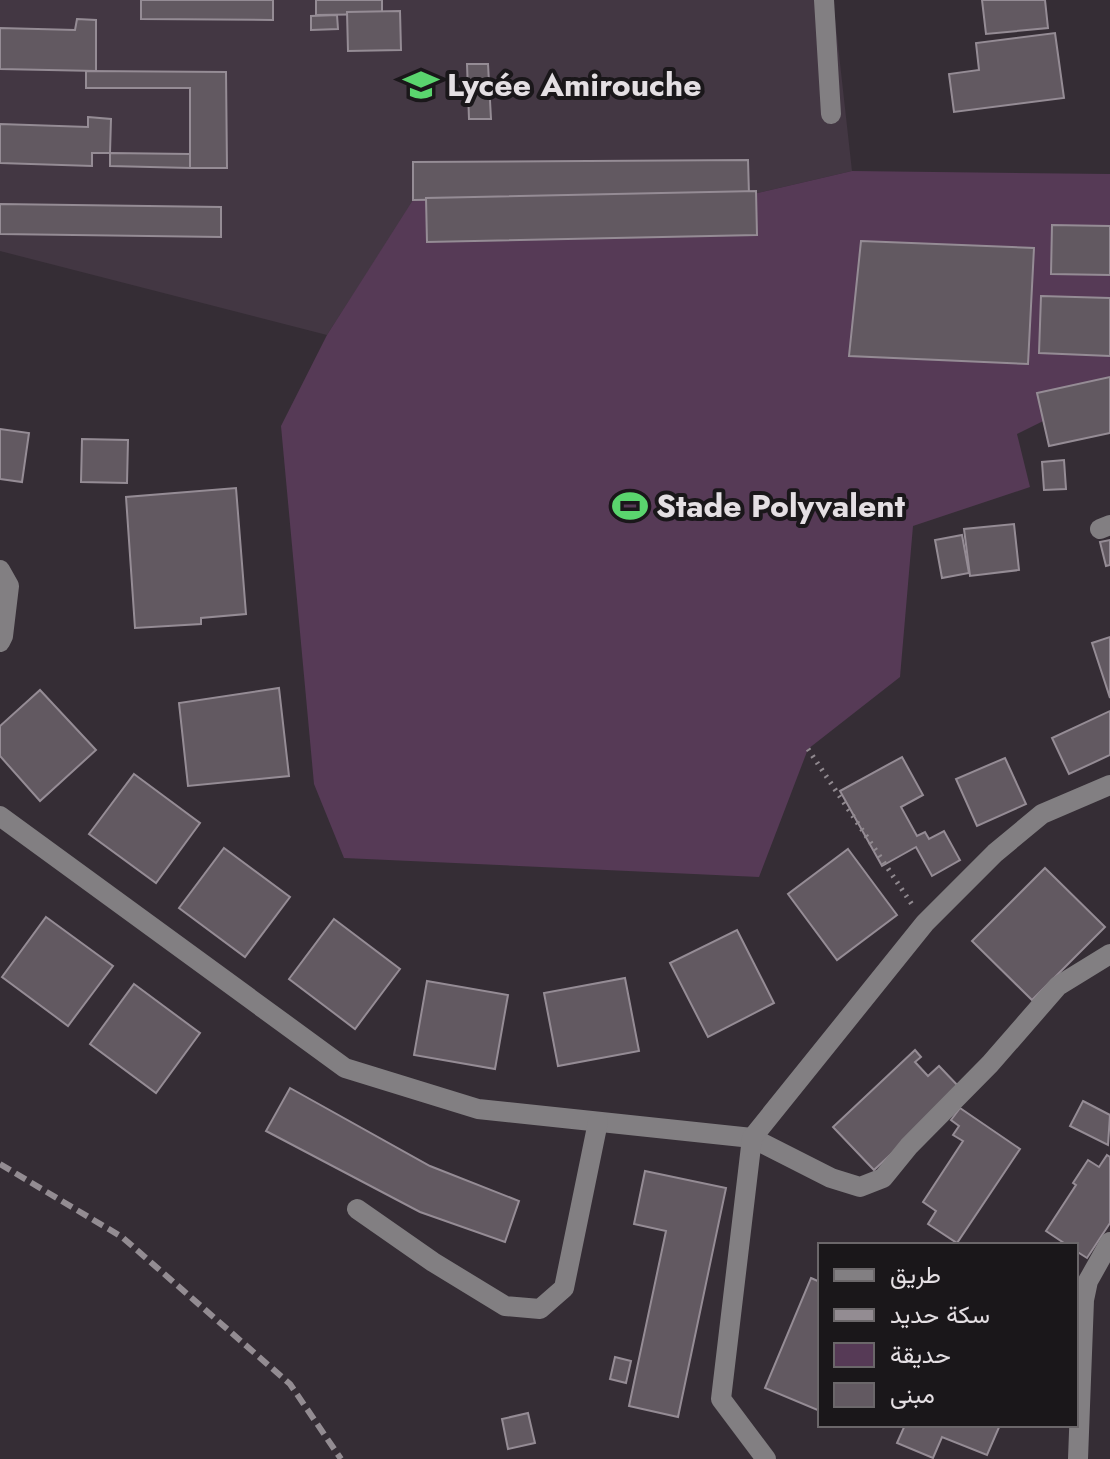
<svg xmlns="http://www.w3.org/2000/svg" width="1110" height="1459" font-family="Jost,Vazirmatn,sans-serif">
<style>
.built{fill:#433743}
.green{fill:#563a56}
.building{fill:#625961;stroke:#958c95;stroke-width:2}
.lines{fill:none;stroke-linecap:round;stroke-linejoin:round}
.path{stroke:#90898f;stroke-width:5;stroke-dasharray:2 6;stroke-linecap:butt}
.minor{stroke:#827f82;stroke-width:20}
.rail{stroke:#938c92;stroke-width:6;stroke-dasharray:12 6;stroke-linecap:butt}
.labels{text-anchor:middle;stroke-width:8;stroke-linejoin:round;paint-order:stroke}
.poi-label{font-size:32px;font-weight:bold;fill:#e4dfe3;stroke:#1a171a;text-anchor:start}
</style>
<rect width="100%" height="100%" fill="#352d35"/>
<!-- built -->
<path class="built" d="M0 0H833L852 171 749 195 414 200 327 335 0 251Z"/>
<!-- green -->
<path class="green" d="M852 171 1110 174V388L1017 434 1030 487 913 526 900 677 808 749 759 877 344 858 314 784 281 426 327 335 413 200 749 195Z"/>
<!-- building -->
<g class="building">
<path d="M141 0H273V20L141 19Z"/>
<path d="M316 0H382V14L316 15Z"/>
<path d="M982 0H1045L1048 28 986 34Z"/>
<path d="M400 11 401 50 348 51 347 12Z"/>
<path d="M337 15 338 29 311 30V16Z"/>
<path d="M77 19 96 20V71L0 69V28L75 30Z"/>
<path d="M1055 33 1064 98 954 112 949 74 979 70 976 43Z"/>
<path d="M467 64H488L491 119H469Z"/>
<path d="M86 71 226 72 227 168H190V88H86Z"/>
<path d="M88 117 111 119 110 153H92V166L0 163V124L88 127Z"/>
<path d="M110 153 190 154V168L110 166Z"/>
<path d="M748 160 749 195 413 200V162Z"/>
<path d="M756 191 757 235 427 242 426 198Z"/>
<path d="M0 204 221 207V237L0 234Z"/>
<path d="M1052 225 1110 226V275L1051 274Z"/>
<path d="M861 241 1034 248 1028 364 849 356Z"/>
<path d="M1041 296 1110 298V356L1039 353Z"/>
<path d="M1110 377V433L1049 446 1037 393Z"/>
<path d="M0 429 29 433 22 482 0 479Z"/>
<path d="M82 439 128 440 127 483 81 482Z"/>
<path d="M1064 460 1066 489 1044 490 1042 462Z"/>
<path d="M236 488 246 614 201 618V624L135 628 126 497Z"/>
<path d="M1014 524 1019 570 970 576 964 529Z"/>
<path d="M962 535 969 573 942 578 935 540Z"/>
<path d="M1110 540V565L1106 566 1100 542Z"/>
<path d="M1110 637V698L1092 643Z"/>
<path d="M279 688 289 776 188 786 179 703Z"/>
<path d="M40 690 96 750 40 801 0 756V726Z"/>
<path d="M1110 711V755L1069 774 1052 738Z"/>
<path d="M902 757 923 795 901 807 917 836 925 832 929 839 944 831 960 860 932 876 916 847 882 866 840 791Z"/>
<path d="M1005 758 1026 804 977 826 956 779Z"/>
<path d="M134 774 200 823 156 883 89 834Z"/>
<path d="M224 848 290 897 245 957 179 908Z"/>
<path d="M848 849 897 915 837 960 788 894Z"/>
<path d="M1045 868 1105 927 1032 1000 972 941Z"/>
<path d="M46 917 113 966 68 1026 2 977Z"/>
<path d="M334 919 400 969 355 1029 289 979Z"/>
<path d="M737 930 774 1003 708 1037 670 963Z"/>
<path d="M625 978 639 1051 558 1066 544 993Z"/>
<path d="M427 981 508 995 495 1069 414 1055Z"/>
<path d="M134 984 200 1033 156 1093 90 1044Z"/>
<path d="M915 1050 921 1057 915 1062 928 1076 939 1066 961 1089 874 1170 833 1127Z"/>
<path d="M290 1088 430 1166 519 1201 505 1242 420 1212 266 1131Z"/>
<path d="M1083 1101 1110 1115 1108 1145 1070 1126Z"/>
<path d="M960 1108 1020 1149 957 1243 928 1224 936 1211 923 1202 963 1141 953 1135 959 1126 951 1120Z"/>
<path d="M1107 1155 1110 1157V1223L1087 1258 1076 1251V1245H1067L1046 1231 1076 1185 1073 1183 1088 1160 1099 1167Z"/>
<path d="M645 1171 726 1188 678 1417 629 1406 666 1231 634 1224Z"/>
<path d="M811 1278 820 1282V1411L765 1388Z"/>
<path d="M615 1357 631 1361 626 1383 610 1379Z"/>
<path d="M528 1413 535 1443 508 1449 502 1419Z"/>
<path d="M905 1425H904H1000L987 1455 942 1437 933 1458 897 1443Z"/>
</g>
<g class="lines">
<!-- path -->
<path class="path" d="M808 749 913 906"/>
<!-- minor -->
<g class="minor">
<path d="M824 0 831 114"/>
<path d="M1100 529 1110 525"/>
<path d="M0 570 9 586 3 636 0 642"/>
<path d="M0 816 345 1068 478 1109 752 1138 831 1178 860 1187 883 1178 909 1146 990 1064 1058 986 1110 954"/>
<path d="M357 1209 433 1262 505 1306 540 1309 564 1288 598 1122"/>
<path d="M766 1459 721 1399 752 1138 925 923 995 853 1042 814 1110 785"/>
<path d="M1078 1459 1084 1300 1088 1281 1110 1242"/>
</g>
<!-- rail -->
<path class="rail" d="M0 1164 122 1237 290 1384 341 1459"/>
</g>
<!-- icons -->
<defs>
<g id="school-bare" transform="scale(2.76)"><path d="M0-5L7-2L0 1L-7-2ZM-4 1L0 2.5L4 1V4Q0 6-4 4Z" fill="#5ad56e" stroke="#1a171a" stroke-width="2.5" paint-order="stroke"/></g>
<g id="stadium-bare" transform="scale(2.76)"><path d="M0-5a6.5 5 0 1 0 0 10a6.5 5 0 1 0 0-10ZM-3.5-1.8h7v3.6h-7Z" fill="#5ad56e" stroke="#1a171a" stroke-width="2.5" paint-order="stroke"/></g>
</defs>
<g fill-rule="evenodd">
<use href="#school-bare" x="421" y="85"/>
<use href="#stadium-bare" x="630" y="506"/>
</g>
<g class="labels">
<!-- poi labels -->
<g class="poi-label">
<text x="447" y="96">Lycée Amirouche</text>
<text x="656" y="517">Stade Polyvalent</text>
</g>
</g>
<!-- legend -->
<rect x="818" y="1243" width="260" height="184" fill="#1a171a" stroke="#6b676a" stroke-width="2"/>
<rect x="834" y="1269" width="40" height="12" fill="#827f82" stroke="#6b676a" stroke-width="2"/>
<text x="890" y="1283" font-size="24" fill="#e4dfe3">طريق</text>
<rect x="834" y="1309" width="40" height="12" fill="#938c92" stroke="#6b676a" stroke-width="2"/>
<text x="890" y="1323" font-size="24" fill="#e4dfe3">سكة حديد</text>
<rect x="834" y="1343" width="40" height="24" fill="#563a56" stroke="#6b676a" stroke-width="2"/>
<text x="890" y="1363" font-size="24" fill="#e4dfe3">حديقة</text>
<rect x="834" y="1383" width="40" height="24" fill="#625961" stroke="#6b676a" stroke-width="2"/>
<text x="890" y="1403" font-size="24" fill="#e4dfe3">مبنى</text>
</svg>
